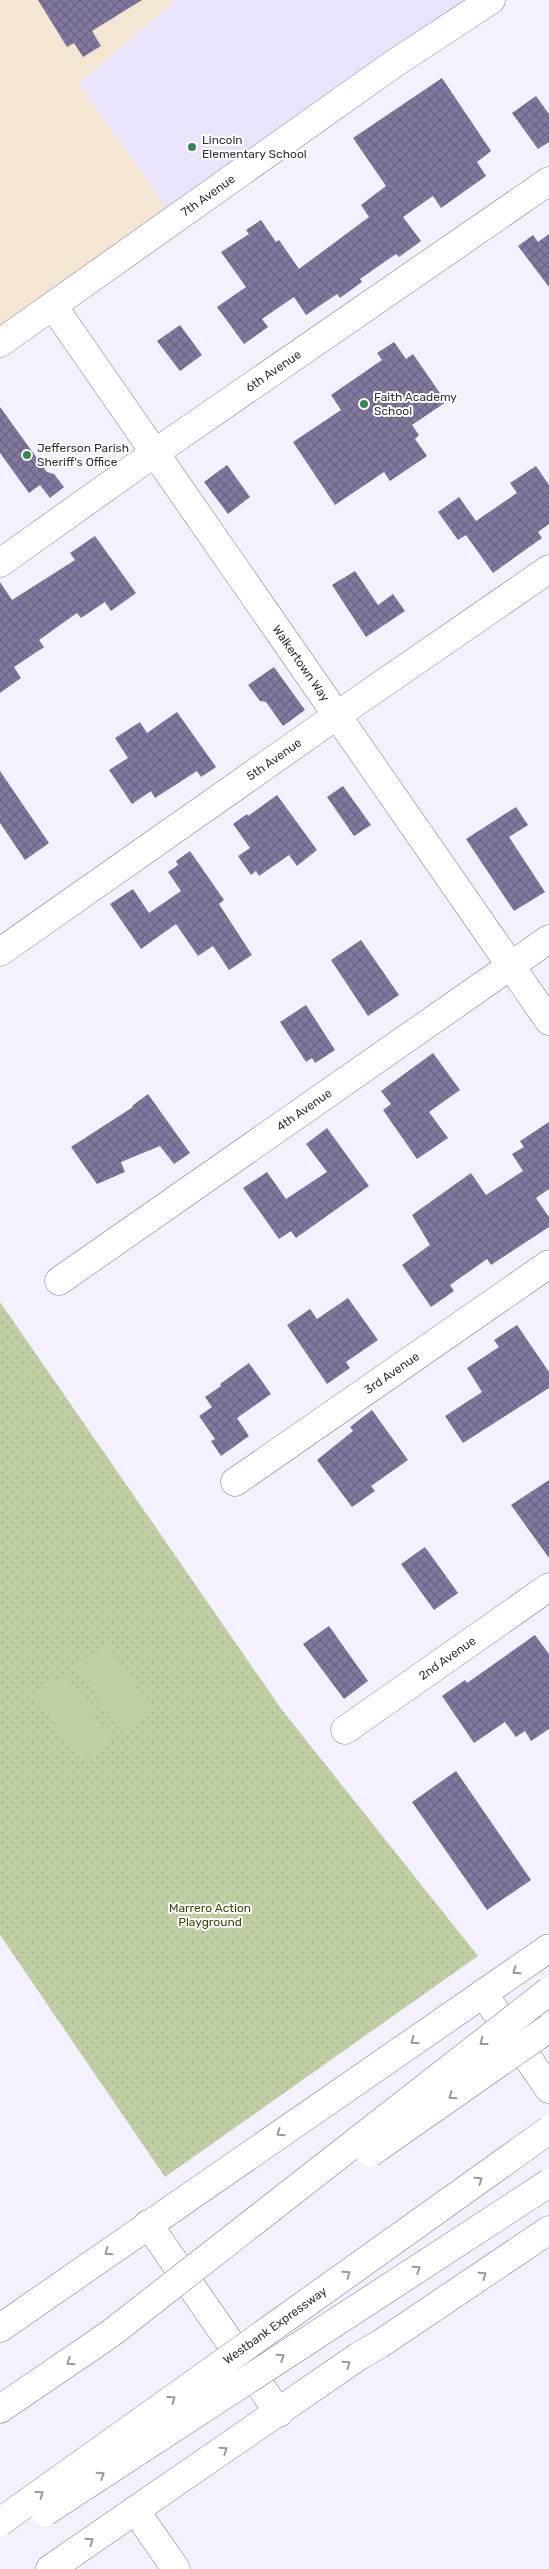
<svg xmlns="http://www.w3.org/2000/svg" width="549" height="2569" font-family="Rubik,sans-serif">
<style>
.commercial{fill:#f5e6d3}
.built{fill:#e9e3fb}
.grass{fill:url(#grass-dots)}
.garden{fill:#c0cea3}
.building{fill:url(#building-cross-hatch)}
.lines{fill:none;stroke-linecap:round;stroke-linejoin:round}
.minor-casing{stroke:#807895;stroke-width:29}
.major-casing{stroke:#807895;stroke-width:29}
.highway-casing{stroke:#807895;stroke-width:29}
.minor{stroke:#fff;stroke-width:28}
.major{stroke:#fff;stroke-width:28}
.highway{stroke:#fff;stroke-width:28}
.highway-bridge-casing{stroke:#807895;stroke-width:29;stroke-linecap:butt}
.highway-bridge{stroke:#fff;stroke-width:28}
.oneway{stroke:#9a989e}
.poi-dot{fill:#378656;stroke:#fff;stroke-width:2}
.labels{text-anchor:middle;stroke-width:4;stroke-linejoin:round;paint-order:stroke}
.poi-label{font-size:12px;fill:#35323e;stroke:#fff;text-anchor:start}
.street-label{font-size:12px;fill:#35323e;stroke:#fff}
.park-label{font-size:12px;fill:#3a4a03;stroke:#fff}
</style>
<defs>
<pattern id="grass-dots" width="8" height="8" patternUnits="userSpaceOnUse" patternTransform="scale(1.25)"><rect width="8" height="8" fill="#c0cea3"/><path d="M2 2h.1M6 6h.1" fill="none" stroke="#a6b18d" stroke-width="1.8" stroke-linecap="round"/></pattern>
<pattern id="building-cross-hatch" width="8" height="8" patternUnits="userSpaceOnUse" patternTransform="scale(1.25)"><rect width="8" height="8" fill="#83789f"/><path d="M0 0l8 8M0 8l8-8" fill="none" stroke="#6c6383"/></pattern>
</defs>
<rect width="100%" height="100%" fill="#f4f0fd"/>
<!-- commercial -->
<path class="commercial" d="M0 0H176L79 84 168 209 0 326Z"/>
<!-- built -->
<path class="built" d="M176 0H473L168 209 79 84Z"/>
<!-- grass -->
<path class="grass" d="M0 1302 282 1710 478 1956 165 2177 0 1935Z"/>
<!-- garden -->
<g class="garden">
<path d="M106 1644 153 1711 122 1733 76 1666Z"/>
<path d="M65 1674 112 1741 81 1762 34 1695Z"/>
</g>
<!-- building -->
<g class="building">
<path d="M38 0H142L92 31 101 46 83 57 74 43 67 47Z"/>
<path d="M442 78 491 151 477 162 486 176 441 208 433 196 403 217 421 241 399 257 396 254 360 279 362 282 340 298 337 294 306 315 294 297 262 319 268 327 244 344 217 307 246 287 221 252 249 234 246 230 261 220 276 242 279 240 299 269 369 217 361 205 386 186 353 138Z"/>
<path d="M536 96 549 114V142L538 149 512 113Z"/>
<path d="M549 234V287L518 246 533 235 538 242Z"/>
<path d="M180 325 202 355 180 371 157 341Z"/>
<path d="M394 342 406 359 413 354 446 402 412 425 419 435 415 439 427 456 390 481 384 472 335 505 293 442 341 410 331 395 382 360 377 353Z"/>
<path d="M0 407 47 472 54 474 64 487 50 498 40 485 29 493 0 453Z"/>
<path d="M227 465 250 497 228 514 204 482Z"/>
<path d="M536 466 549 485V524L538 532 542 538 493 573 466 535 458 540 438 512 459 497 476 521 517 493 510 483Z"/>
<path d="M95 536 136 593 111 611 105 602 81 618 77 613 39 640 44 647 14 667 21 678 0 693V582L12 600 75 560 70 553Z"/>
<path d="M355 571 378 605 393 594 405 611 366 637 332 585Z"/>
<path d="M274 667 305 710 283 726 266 702 260 701 248 685Z"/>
<path d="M177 712 216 767 201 777 197 771 155 798 151 791 132 804 109 770 128 758 115 738 140 722 147 733Z"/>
<path d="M0 771 49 843 25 860 0 823Z"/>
<path d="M343 786 371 825 354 836 327 797Z"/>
<path d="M277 795 317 850 297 866 289 855 259 876 256 871 251 875 238 856 250 848 233 824 247 814 248 816Z"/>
<path d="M516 807 528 825 509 837 545 892 514 911 466 839Z"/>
<path d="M190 851 224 900 219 904 252 955 229 970 213 946 198 956 176 924 141 949 110 904 133 889 149 913 181 891 168 872 178 865 176 861Z"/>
<path d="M361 940 399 995 368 1016 331 960Z"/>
<path d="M306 1005 335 1050 315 1063 312 1058 306 1062 280 1022Z"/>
<path d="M433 1053 460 1090 429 1112 448 1138 417 1159 383 1110 391 1104 381 1091Z"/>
<path d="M148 1094 190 1153 174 1164 160 1146 121 1162 125 1172 97 1184 71 1147 133 1107 132 1106Z"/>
<path d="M549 1122V1189L536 1198 549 1217V1227L491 1265 487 1259 450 1285 454 1291 431 1307 402 1265 430 1245 412 1215 471 1173 486 1195 523 1171 512 1154 524 1147 520 1141Z"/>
<path d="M327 1128 369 1186 296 1238 291 1231 279 1239 243 1188 267 1172 286 1199 327 1172 306 1144Z"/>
<path d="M348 1298 378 1340 346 1362 350 1368 327 1384 287 1325 310 1309 317 1319Z"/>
<path d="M517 1325 549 1372V1388L463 1443 445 1416 482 1392 467 1368 499 1347 494 1340Z"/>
<path d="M249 1363 271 1394 237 1418 249 1436 221 1456 211 1441 215 1439 199 1416 212 1407 205 1397 221 1386 220 1384Z"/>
<path d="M372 1410 408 1460 371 1486 375 1491 352 1507 317 1460 353 1431 350 1427Z"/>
<path d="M549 1480V1558L511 1505Z"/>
<path d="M425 1547 458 1593 434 1610 401 1564Z"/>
<path d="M329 1626 368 1681 344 1699 303 1644Z"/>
<path d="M535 1635 549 1654V1729L531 1741 525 1731 516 1737 505 1722 474 1743 442 1696 465 1680 467 1683Z"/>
<path d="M456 1771 531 1880 487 1910 412 1802Z"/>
</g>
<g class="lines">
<!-- minor casing -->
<g class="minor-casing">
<g id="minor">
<path id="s1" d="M53 306 549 1021"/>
<path id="s2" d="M0 343 395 63 491 0"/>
<path id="s3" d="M0 563 156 452 549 181"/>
<path id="s4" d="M0 952 336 716 549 569"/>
<path id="s5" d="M59 1281 549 939"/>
<path id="s6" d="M235 1482 549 1264"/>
<path id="s7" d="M345 1730 549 1587"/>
<path d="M135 2510 176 2569"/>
</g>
</g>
<!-- major casing -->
<g class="major-casing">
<g id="major">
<path d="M483 1993 549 2089"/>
<path d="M148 2224 279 2413"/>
<path d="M0 2328 549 1948"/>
<path d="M50 2569 359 2356 380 2344 549 2230"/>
</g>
</g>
<!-- highway casing -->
<g class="highway-casing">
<path id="highway" d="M0 2409 110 2334"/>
</g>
<!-- minor -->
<use href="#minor" class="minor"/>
<!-- major -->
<use href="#major" class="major"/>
<!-- highway -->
<use href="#highway" class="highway"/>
<!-- highway-bridge casing -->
<g class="highway-bridge-casing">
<g id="highway-bridge">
<path d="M370 2153 549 2028"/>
<path d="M110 2334 549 1991"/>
<path d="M45 2512 549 2183"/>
<path id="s8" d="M0 2522 549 2130"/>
</g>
</g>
<!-- highway-bridge -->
<use href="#highway-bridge" class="highway-bridge"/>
</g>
<!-- one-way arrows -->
<defs><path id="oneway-chevron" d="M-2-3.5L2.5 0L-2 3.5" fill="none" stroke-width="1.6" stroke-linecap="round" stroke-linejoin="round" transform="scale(1.25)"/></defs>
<g class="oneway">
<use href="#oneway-chevron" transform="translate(516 1971) rotate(145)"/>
<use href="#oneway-chevron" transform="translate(414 2041) rotate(145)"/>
<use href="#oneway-chevron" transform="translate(483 2042) rotate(142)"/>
<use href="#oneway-chevron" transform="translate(452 2096) rotate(145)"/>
<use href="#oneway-chevron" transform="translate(280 2133) rotate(145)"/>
<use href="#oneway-chevron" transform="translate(479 2180) rotate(-35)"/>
<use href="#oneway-chevron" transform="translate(108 2252) rotate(145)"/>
<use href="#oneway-chevron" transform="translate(417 2269) rotate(-33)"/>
<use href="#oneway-chevron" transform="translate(347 2274) rotate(-35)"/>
<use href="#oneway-chevron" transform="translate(483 2275) rotate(-34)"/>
<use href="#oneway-chevron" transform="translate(281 2357) rotate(-33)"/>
<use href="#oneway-chevron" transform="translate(70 2362) rotate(146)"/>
<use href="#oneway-chevron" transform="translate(347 2364) rotate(-35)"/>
<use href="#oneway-chevron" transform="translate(172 2399) rotate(-36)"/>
<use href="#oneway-chevron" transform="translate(224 2450) rotate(-34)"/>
<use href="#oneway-chevron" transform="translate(101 2475) rotate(-33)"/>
<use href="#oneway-chevron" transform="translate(40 2494) rotate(-36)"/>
<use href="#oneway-chevron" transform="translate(90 2541) rotate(-35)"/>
</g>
<!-- markers -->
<g class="poi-dot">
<circle cx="192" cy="147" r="5"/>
<circle cx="364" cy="404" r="5"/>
<circle cx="27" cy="455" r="5"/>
</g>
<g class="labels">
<!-- poi labels -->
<g class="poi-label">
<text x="202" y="144">Lincoln<tspan x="202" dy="14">Elementary School</tspan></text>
<text x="374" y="401">Faith Academy<tspan x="374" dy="14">School</tspan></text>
<text x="37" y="452">Jefferson Parish<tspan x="37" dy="14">Sheriff's Office</tspan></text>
</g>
<!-- street labels -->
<g class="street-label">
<text dy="4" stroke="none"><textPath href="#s2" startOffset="255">7th Avenue</textPath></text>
<text dy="4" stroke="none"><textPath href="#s3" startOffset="334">6th Avenue</textPath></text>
<text dy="4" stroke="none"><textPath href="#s1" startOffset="435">Walkertown Way</textPath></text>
<text dy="4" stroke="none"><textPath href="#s4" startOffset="335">5th Avenue</textPath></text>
<text dy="4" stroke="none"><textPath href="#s5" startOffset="299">4th Avenue</textPath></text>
<text dy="4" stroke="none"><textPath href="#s6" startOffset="191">3rd Avenue</textPath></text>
<text dy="4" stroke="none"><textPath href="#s7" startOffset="125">2nd Avenue</textPath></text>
<text dy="4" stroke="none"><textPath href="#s8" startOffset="338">Westbank Expressway</textPath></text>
</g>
<!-- park labels -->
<g class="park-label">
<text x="210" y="1912">Marrero Action<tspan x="210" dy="14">Playground</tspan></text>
</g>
</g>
</svg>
